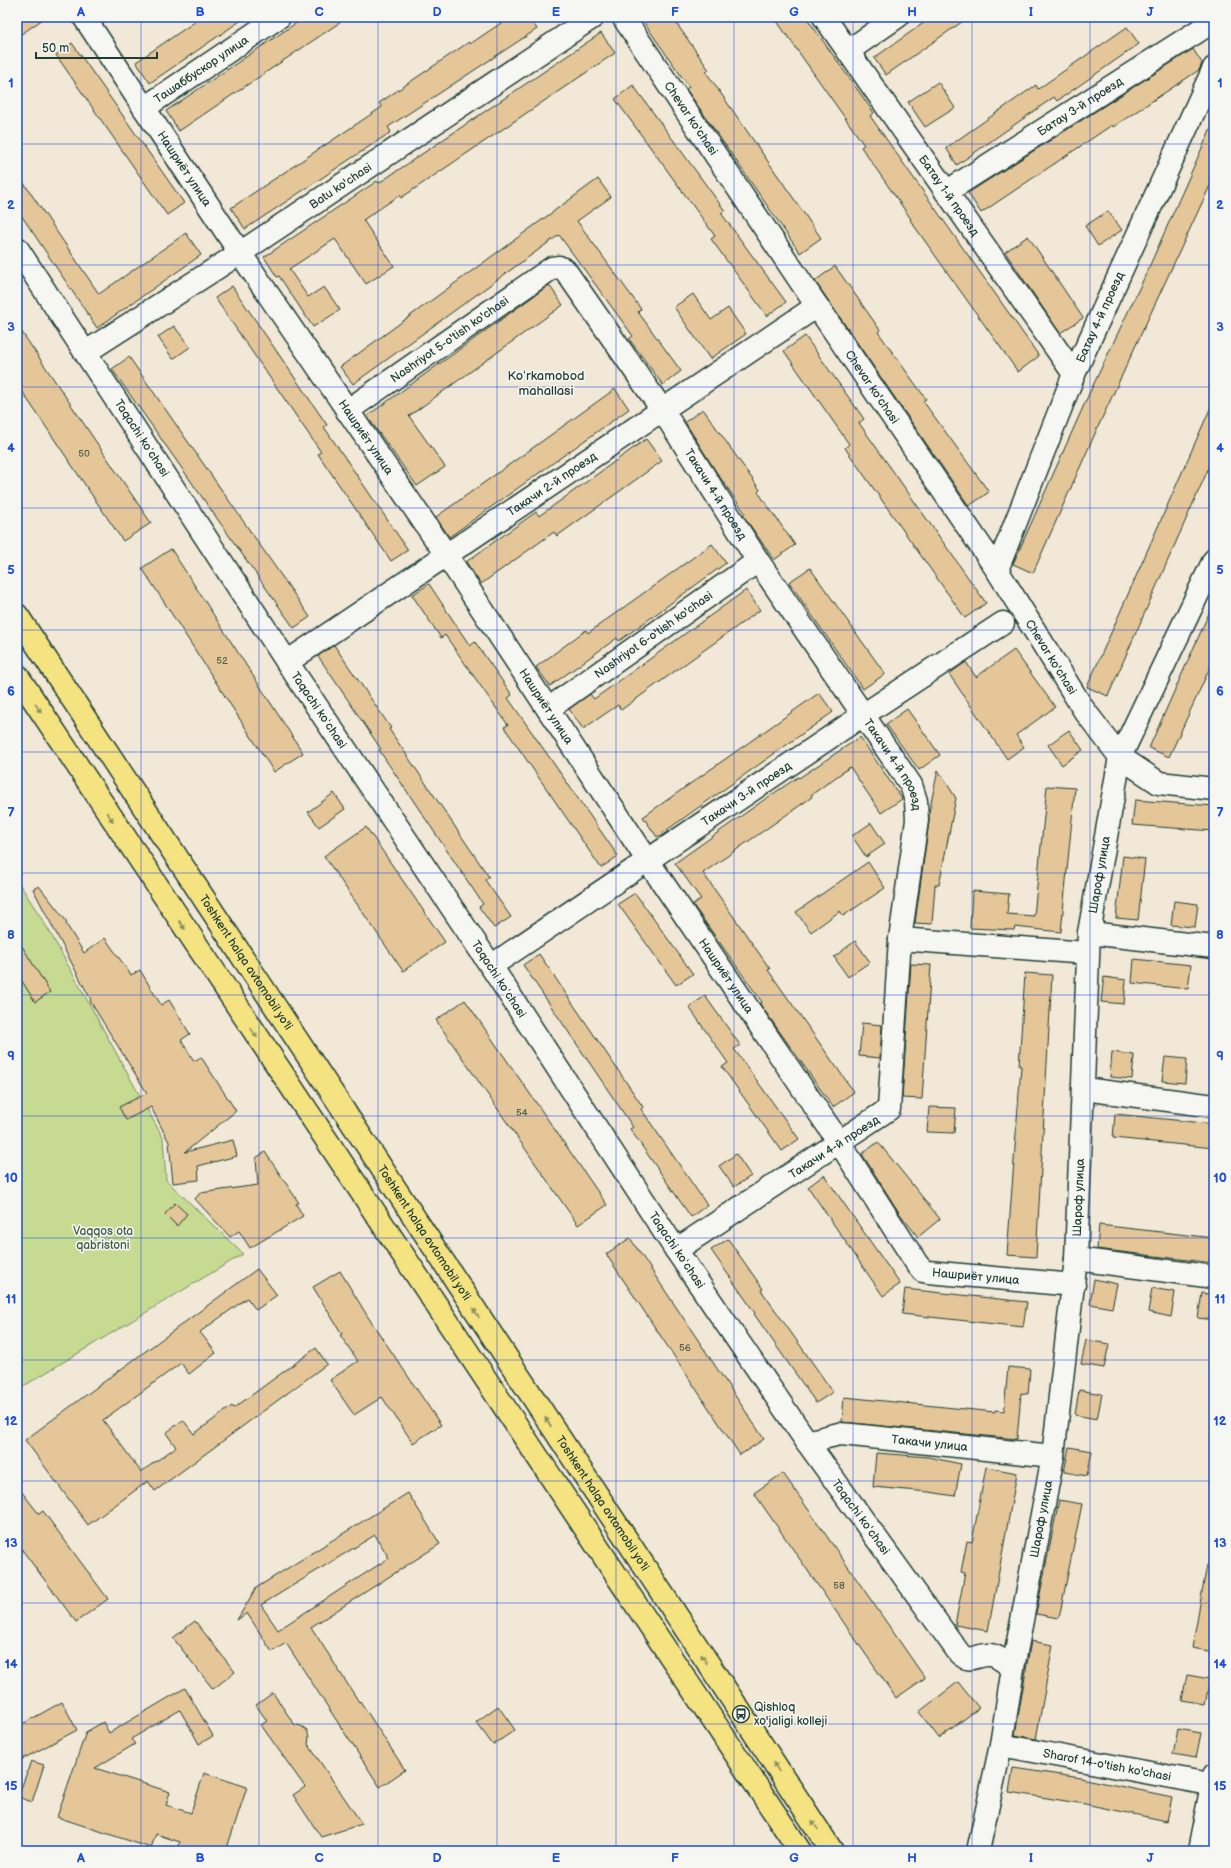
<svg xmlns="http://www.w3.org/2000/svg" width="1231" height="1868" font-family="'Balsamiq Sans',sans-serif">
<style>
.green{fill:#c6db91;stroke:#728c62}
.building{fill:#e5c698;stroke:#1f3d34;fill-rule:evenodd}
.lines{fill:none;stroke-linecap:round;stroke-linejoin:round}
.minor-casing{stroke:#1f3d34;stroke-width:25}
.highway-casing{stroke:#1f3d34;stroke-width:25}
.minor{stroke:#f6f6f2;stroke-width:22}
.highway{stroke:#f5e382;stroke-width:22}
.oneway{fill:#8a905b}
.grid{fill:none;stroke:#1d4ed8;stroke-width:1;stroke-opacity:0.55}
.labels{text-anchor:middle;stroke-width:3;stroke-linejoin:round;paint-order:stroke}
.number-label{font-size:10px;fill:#505f4d}
.street-label{font-size:12px;fill:#1f3d34;stroke:#f6f6f2}
.park-label{font-size:12px;fill:#405d47;stroke:#f6f6f2}
.poi-label{font-size:12px;fill:#1f3d34;stroke:#f6f6f2;text-anchor:start}
.neighbourhood-label{font-size:13px;fill:#1f3d34;stroke:#f6f6f2}
.neatline{fill:none;stroke:#1d4ed8;stroke-width:1.5}
.grid-label{font-size:13px;text-anchor:middle;font-weight:bold;fill:#1d4ed8}
</style>
<rect width="100%" height="100%" fill="#f1e8d7"/>
<filter id="ink" filterUnits="userSpaceOnUse"><feTurbulence type="fractalNoise" baseFrequency=".025" numOctaves="2"/><feDisplacementMap in="SourceGraphic" scale="8" xChannelSelector="R" yChannelSelector="G"/><feConvolveMatrix kernelMatrix="1 2 1 2 8 2 1 2 1" color-interpolation-filters="sRGB"/></filter>
<g filter="url(#ink)">
<!-- green -->
<path class="green" d="M17 880 47 927 163 1138 166 1180 243 1254 17 1390Z"/>
<!-- building -->
<g class="building">
<path d="M17 17H46L17 37Z"/>
<path d="M202 17H246L150 83 136 62Z"/>
<path d="M305 17H348L179 131 166 111Z"/>
<path d="M510 17H529L537 29 388 127 391 132 245 229 231 208 382 107 379 103 469 42 470 44Z"/>
<path d="M640 17H672L709 70 706 72 821 238 800 253 696 103 686 89 689 87Z"/>
<path d="M774 17H806L874 113 870 116 1039 356 1018 372 910 220 911 219 861 147 864 145Z"/>
<path d="M932 17H969L886 75 874 58Z"/>
<path d="M1127 27 1139 44 1057 101 1054 97 957 165 946 148 1036 85 1038 89Z"/>
<path d="M601 33 615 53 401 198 400 195 363 220 394 266 366 284 335 239 289 269 308 297 324 287 340 310 313 327 279 276 277 277 264 257 377 181 379 183Z"/>
<path d="M72 43 184 203 167 215 56 55Z"/>
<path d="M1193 49 1202 63 1199 70 1113 127 1112 125 981 213 968 193Z"/>
<path d="M938 82 955 108 925 127 908 102Z"/>
<path d="M633 85 725 211 721 213 786 302 767 316 711 239 715 236 615 99Z"/>
<path d="M1214 121V177L1097 429 1033 573 1013 564 1088 396 1146 274Z"/>
<path d="M17 173 99 294 186 233 201 255 97 328 17 209Z"/>
<path d="M598 179 611 197 577 221 641 309 638 312 681 371 663 385 629 339 633 336 559 235 353 384 340 367Z"/>
<path d="M1108 211 1122 230 1098 246 1085 226Z"/>
<path d="M1028 236 1083 318 1060 333 1005 252Z"/>
<path d="M835 266 880 330 878 332 926 399 923 401 989 492 969 506 815 281Z"/>
<path d="M549 285 563 305 409 416 445 467 417 486 367 416Z"/>
<path d="M232 286 327 425 324 427 408 550 391 561 318 454 321 452 215 298Z"/>
<path d="M693 294 711 320 728 308 746 334 710 359 674 307Z"/>
<path d="M17 325 151 523 123 541 17 384Z"/>
<path d="M174 326 190 347 173 359 158 337Z"/>
<path d="M805 336 864 419 859 423 986 603 965 618 845 448 849 444 784 351Z"/>
<path d="M129 357 310 617 294 628 112 369Z"/>
<path d="M615 389 629 409 449 537 436 517Z"/>
<path d="M1214 400V456L1108 696 1087 687Z"/>
<path d="M703 409 760 490 758 492 795 545 774 560 743 515 745 513 717 473 685 422Z"/>
<path d="M646 439 662 461 557 536 554 532 481 584 466 562 536 512 539 516Z"/>
<path d="M712 544 726 563 619 641 617 638 550 686 536 667 586 630 588 633Z"/>
<path d="M171 549 303 753 274 772 142 568Z"/>
<path d="M810 568 885 674 863 689 789 582Z"/>
<path d="M429 584 470 646 475 642 512 695 508 698 618 856 601 868 504 727 508 725 445 635 441 638 412 595Z"/>
<path d="M746 590 760 610 621 710 618 705 583 729 569 709 590 694 594 699Z"/>
<path d="M1214 602V659L1169 757 1149 748Z"/>
<path d="M334 645 391 728 389 729 489 877 485 880 511 917 494 928 479 907 483 904 379 750 381 749 318 656Z"/>
<path d="M1014 650 1055 707 1016 735 1024 747 1007 759 949 674 966 662 976 677Z"/>
<path d="M819 693 833 712 657 837 643 817Z"/>
<path d="M907 709 940 755 919 770 886 724Z"/>
<path d="M1069 730 1083 750 1062 765 1048 745Z"/>
<path d="M860 737 902 799 881 813 850 767 811 795 812 797 703 873 770 969 768 970 854 1092 833 1107 760 1004 762 1002 693 905 701 899 675 863 761 802 798 777 799 778Z"/>
<path d="M938 770 956 798 939 885H935L932 924 915 923 929 822V812Z"/>
<path d="M1047 786 1075 788 1061 932 1015 927 1014 930 970 928 972 891 1009 894 1007 914 1034 916Z"/>
<path d="M334 793 345 809 319 827 308 812Z"/>
<path d="M1135 800 1214 806V831L1132 825Z"/>
<path d="M871 823 885 844 866 857 852 836Z"/>
<path d="M366 827 445 942 403 971 324 856Z"/>
<path d="M1123 856 1145 859 1138 920 1116 918Z"/>
<path d="M868 862 885 888 843 916 840 911 811 932 796 912Z"/>
<path d="M39 886 67 922 66 924 84 953 105 938 131 975 140 970 161 1005 169 1000 190 1034 181 1040 194 1061 201 1057 236 1111 185 1152 233 1140 237 1156 198 1166 199 1180 173 1183 169 1142 151 1107 126 1120 119 1107 147 1093 90 1001 91 1000 33 889Z"/>
<path d="M635 893 693 974 676 985 618 904Z"/>
<path d="M1174 901 1198 904 1195 927 1171 925Z"/>
<path d="M17 938 50 992 35 1002 17 973Z"/>
<path d="M855 941 870 962 848 977 834 957Z"/>
<path d="M539 954 643 1107 641 1109 707 1205 691 1217 630 1129 633 1127 523 965Z"/>
<path d="M1134 959 1191 965 1188 989 1132 983Z"/>
<path d="M911 964 931 965 922 1099 902 1098Z"/>
<path d="M1025 973 1052 975 1036 1257 1007 1255 1021 1066H1019Z"/>
<path d="M1104 977 1126 980 1124 1004 1101 1002Z"/>
<path d="M705 996 740 1045 734 1049 799 1139 782 1151 722 1067 728 1063 689 1007Z"/>
<path d="M465 1000 607 1205 578 1225 436 1020Z"/>
<path d="M862 1023 882 1025 880 1058 859 1056Z"/>
<path d="M1112 1052 1134 1055 1132 1079 1110 1077Z"/>
<path d="M1165 1057 1187 1059 1185 1083 1162 1081Z"/>
<path d="M929 1107 956 1108 954 1133 927 1132Z"/>
<path d="M1115 1114 1214 1124V1148L1113 1138Z"/>
<path d="M878 1142 940 1219 918 1237 900 1214 862 1154Z"/>
<path d="M265 1152 299 1203 296 1204 303 1216 250 1248 239 1231 230 1237 195 1199 200 1193 258 1185 256 1158Z"/>
<path d="M736 1154 751 1176 734 1187 719 1166Z"/>
<path d="M824 1175 900 1284 883 1296 808 1187Z"/>
<path d="M175 1203 187 1214 177 1226 165 1214Z"/>
<path d="M1099 1225 1214 1238 1213 1263 1097 1249Z"/>
<path d="M630 1238 764 1439 740 1455 606 1254Z"/>
<path d="M728 1239 763 1289 761 1290 833 1392 816 1403 754 1314 755 1313 711 1250Z"/>
<path d="M257 1269 277 1295 256 1310 247 1298 200 1332 216 1353 189 1374 181 1363 103 1420 141 1472 176 1447 166 1433 183 1420 194 1434 232 1406 234 1408 316 1348 327 1364 155 1491 148 1481 88 1525 25 1440Z"/>
<path d="M340 1271 368 1317 441 1425 413 1443 382 1397 354 1415 330 1380 358 1361 340 1335 342 1334 313 1287Z"/>
<path d="M1094 1279 1117 1284 1112 1308 1090 1304Z"/>
<path d="M1152 1288 1175 1292 1171 1317 1148 1312Z"/>
<path d="M905 1289 1027 1302 1023 1327 902 1314Z"/>
<path d="M1202 1293 1214 1295V1320L1198 1318Z"/>
<path d="M1086 1340 1109 1344 1104 1368 1081 1364Z"/>
<path d="M1008 1367 1030 1369 1028 1394 1021 1393 1017 1439 842 1422 844 1397 995 1412V1410L1004 1411Z"/>
<path d="M1079 1390 1102 1394 1097 1419 1075 1415Z"/>
<path d="M1069 1447 1092 1451 1087 1476 1064 1472Z"/>
<path d="M876 1453 928 1457 961 1464 955 1496 929 1492 873 1487Z"/>
<path d="M986 1467 1017 1473 988 1631 955 1625 965 1573 961 1572 967 1541 972 1542Z"/>
<path d="M783 1473 925 1678 896 1698 754 1493Z"/>
<path d="M17 1486 39 1514 43 1511 108 1599 76 1622 17 1543Z"/>
<path d="M408 1493 440 1544 311 1627 359 1702 360 1701 405 1770 380 1787 286 1643 272 1652 247 1613 237 1620 256 1588ZM375 1535 389 1558 278 1630 261 1605Z"/>
<path d="M1059 1500 1082 1504 1059 1618 1036 1614Z"/>
<path d="M1207 1565 1214 1566V1652L1192 1648Z"/>
<path d="M195 1621 235 1672 213 1689 173 1638Z"/>
<path d="M1031 1641 1053 1645 1036 1739 1015 1735Z"/>
<path d="M1187 1675 1210 1679 1205 1704 1182 1700Z"/>
<path d="M958 1682 979 1708 939 1738 919 1712Z"/>
<path d="M185 1688 213 1736 199 1744 180 1710 131 1739 135 1744 95 1768 170 1792 166 1805 191 1813 204 1773 247 1787 226 1851H177L180 1842 156 1834 151 1848 57 1817 86 1732 103 1722 109 1733Z"/>
<path d="M273 1693 294 1724 301 1726 307 1730 309 1737 308 1744 362 1824 321 1837 293 1795 305 1787 261 1725 267 1721 256 1705Z"/>
<path d="M62 1702 77 1730 17 1762V1727Z"/>
<path d="M498 1706 515 1730 493 1745 476 1722Z"/>
<path d="M1178 1729 1201 1733 1196 1758 1173 1754Z"/>
<path d="M31 1761 44 1765 32 1802 18 1797Z"/>
<path d="M1013 1768 1081 1778 1172 1797 1167 1821 1085 1804 1009 1792Z"/>
</g>
<g class="lines">
<!-- minor casing -->
<g class="minor-casing">
<g id="minor">
<path id="s1" d="M84 17 240 253 447 556 648 861 839 1142 917 1264 923 1271 928 1272 1074 1285"/>
<path id="s2" d="M623 17 817 306 997 570 1084 710 1120 757 1159 783 1214 789"/>
<path id="s3" d="M824 17 1074 374"/>
<path d="M848 51 897 17"/>
<path id="s4" d="M144 108 279 17"/>
<path id="s5" d="M946 192 1214 21"/>
<path d="M17 248 287 662 491 966 676 1250 807 1442 959 1653C970 1664 975 1655 988 1655 996 1654 1006 1663 1013 1668"/>
<path id="s6" d="M86 352 240 253 593 17"/>
<path id="s7" d="M347 411 552 268 559 267 565 270 663 411 758 561 911 785 916 801 917 820 900 939 889 1109 676 1250"/>
<path id="s8" d="M997 570 1074 374 1214 68"/>
<path id="s9" d="M287 662 817 306"/>
<path id="s10" d="M548 709 758 561"/>
<path d="M1089 933 1214 947"/>
<path d="M900 939 1087 953"/>
<path id="s11" d="M491 966 863 715 1003 623"/>
<path d="M1084 1089 1214 1106"/>
<path d="M1076 1259 1214 1277"/>
<path id="s12" d="M807 1442 839 1434 852 1435 1053 1456"/>
<path id="s13" d="M1001 1745 1214 1785"/>
<path id="s14" d="M978 1851 1001 1745 1013 1668 1053 1456 1076 1259 1089 933 1120 757 1214 560"/>
<path d="M1199 1851 1214 1775"/>
</g>
</g>
<!-- highway casing -->
<g class="highway-casing">
<g id="highway">
<path id="s15" d="M17 615 832 1851"/>
<path d="M17 675 800 1851"/>
</g>
</g>
<!-- minor -->
<use href="#minor" class="minor"/>
<!-- highway -->
<use href="#highway" class="highway"/>
</g>
<!-- one-way arrows -->
<defs><path id="oneway-solid" d="M-6-.8H1V-3.2L6.5 0L1 3.2V.8H-6Z"/></defs>
<g class="oneway">
<use href="#oneway-solid" transform="translate(38 708) rotate(57)"/>
<use href="#oneway-solid" transform="translate(110 817) rotate(56)"/>
<use href="#oneway-solid" transform="translate(182 925) rotate(56)"/>
<use href="#oneway-solid" transform="translate(254 1033) rotate(56)"/>
<use href="#oneway-solid" transform="translate(476 1313) rotate(-123)"/>
<use href="#oneway-solid" transform="translate(548 1422) rotate(-123)"/>
<use href="#oneway-solid" transform="translate(704 1659) rotate(-123)"/>
<use href="#oneway-solid" transform="translate(776 1767) rotate(-124)"/>
<use href="#oneway-solid" transform="translate(815 1825) rotate(-124)"/>
</g>
</g>
<!-- grid -->
<path class="grid" d="M141 17V1851M259 17V1851M378 17V1851M497 17V1851M616 17V1851M734 17V1851M853 17V1851M972 17V1851M1090 17V1851M17 144H1214M17 265H1214M17 387H1214M17 508H1214M17 630H1214M17 752H1214M17 873H1214M17 995H1214M17 1116H1214M17 1238H1214M17 1360H1214M17 1481H1214M17 1603H1214M17 1724H1214"/>
<!-- icons -->
<defs>
<g id="bus-ring" transform="scale(0.9)"><circle r="9.5" fill="#f6f6f2" stroke="#1f3d34" stroke-width="1.5"/><path d="M-5-6H5V4H4V6H2V4H-2V6H-4V4H-5ZM-3.5-4V0h7V-4ZM-3.5 1.2v1.5H-2V1.2ZM2 1.2v1.5H3.5V1.2Z" fill="#1f3d34"/></g>
</defs>
<g fill-rule="evenodd">
<use href="#bus-ring" x="741" y="1714"/>
</g>
<g class="labels">
<!-- number labels -->
<g class="number-label">
<text x="84" y="457">50</text>
<text x="222" y="664">52</text>
<text x="522" y="1116">54</text>
<text x="685" y="1351">56</text>
<text x="839" y="1589">58</text>
</g>
<!-- street labels -->
<g class="street-label">
<text dy="4" stroke="none"><textPath href="#s4" startOffset="69">Ташаббускор улица</textPath></text>
<text dy="4" stroke="none"><textPath href="#s5" startOffset="159">Батау 3-й проезд</textPath></text>
<text dy="4" stroke="none"><textPath href="#s2" startOffset="122">Chevar ko'chasi</textPath></text>
<text dy="4" stroke="none"><textPath href="#s1" startOffset="182">Нашриёт улица</textPath></text>
<text dy="4" stroke="none"><textPath href="#s6" startOffset="304">Batu ko'chasi</textPath></text>
<text dy="4" stroke="none"><textPath href="#s3" startOffset="218">Батау 1-й проезд</textPath></text>
<text dy="4" stroke="none"><textPath href="#s8" startOffset="273">Батау 4-й проезд</textPath></text>
<text dy="4" stroke="none"><textPath href="#s7" startOffset="125">Nashriyot 5-o'tish ko'chasi</textPath></text>
<text dy="4" stroke="none"><textPath href="#s2" startOffset="446">Chevar ko'chasi</textPath></text>
<text transform="translate(142 438) rotate(57)" y="4">Taqachi koʻchasi</text>
<text dy="4" stroke="none"><textPath href="#s1" startOffset="506">Нашриёт улица</textPath></text>
<text dy="4" stroke="none"><textPath href="#s9" startOffset="319">Такачи 2-й проезд</textPath></text>
<text dy="4" stroke="none"><textPath href="#s7" startOffset="534">Такачи 4-й проезд</textPath></text>
<text dy="4" stroke="none"><textPath href="#s10" startOffset="129">Nashriyot 6-o'tish ko'chasi</textPath></text>
<text dy="4" stroke="none"><textPath href="#s2" startOffset="770">Chevar ko'chasi</textPath></text>
<text dy="4" stroke="none"><textPath href="#s1" startOffset="830">Нашриёт улица</textPath></text>
<text transform="translate(319 710) rotate(56)" y="4">Taqachi koʻchasi</text>
<text dy="4" stroke="none"><textPath href="#s7" startOffset="858">Такачи 4-й проезд</textPath></text>
<text dy="4" stroke="none"><textPath href="#s11" startOffset="308">Такачи 3-й проезд</textPath></text>
<text dy="4" stroke="none"><textPath href="#s14" startOffset="986">Шароф улица</textPath></text>
<text dy="4" stroke="none"><textPath href="#s15" startOffset="416">Toshkent halqa avtomobil yo'li</textPath></text>
<text dy="4" stroke="none"><textPath href="#s1" startOffset="1154">Нашриёт улица</textPath></text>
<text transform="translate(499 979) rotate(57)" y="4">Taqachi koʻchasi</text>
<text transform="translate(834 1147) rotate(-33)" y="4">Такачи 4-й проезд</text>
<text dy="4" stroke="none"><textPath href="#s14" startOffset="662">Шароф улица</textPath></text>
<text dy="4" stroke="none"><textPath href="#s15" startOffset="740">Toshkent halqa avtomobil yo'li</textPath></text>
<text transform="translate(677 1250) rotate(56)" y="4">Taqachi koʻchasi</text>
<text dy="4" stroke="none"><textPath href="#s1" startOffset="1562">Нашриёт улица</textPath></text>
<text dy="4" stroke="none"><textPath href="#s12" startOffset="124">Такачи улица</textPath></text>
<text dy="4" stroke="none"><textPath href="#s15" startOffset="1064">Toshkent halqa avtomobil yo'li</textPath></text>
<text transform="translate(861 1517) rotate(54)" y="4">Taqachi koʻchasi</text>
<text dy="4" stroke="none"><textPath href="#s14" startOffset="338">Шароф улица</textPath></text>
<text dy="4" stroke="none"><textPath href="#s13" startOffset="108">Sharof 14-o'tish ko'chasi</textPath></text>
</g>
<!-- park labels -->
<g class="park-label">
<text x="103" y="1235">Vaqqos ota<tspan x="103" dy="14">qabristoni</tspan></text>
</g>
<!-- poi labels -->
<g class="poi-label">
<text x="754" y="1711">Qishloq<tspan x="754" dy="14">xo'jaligi kolleji</tspan></text>
</g>
<!-- neighbourhood labels -->
<g class="neighbourhood-label">
<text x="546" y="380">Koʻrkamobod<tspan x="546" dy="15">mahallasi</tspan></text>
</g>
</g>
<!-- margin -->
<rect width="1231" height="1868" fill="none" stroke="#f6f6f2" stroke-width="44"/>
<!-- scale -->
<path d="M36 52v6h121v-6" fill="none" stroke="#1f3d34" stroke-width="2"/>
<text x="42" y="52" font-size="12" fill="#1f3d34" stroke="#f6f6f2" stroke-width="3" paint-order="stroke">50 m</text>
<rect x="22" y="22" width="1187" height="1824" class="neatline"/>
<g class="grid-label">
<text x="81" y="16">A</text>
<text x="200" y="16">B</text>
<text x="319" y="16">C</text>
<text x="437" y="16">D</text>
<text x="556" y="16">E</text>
<text x="675" y="16">F</text>
<text x="794" y="16">G</text>
<text x="912" y="16">H</text>
<text x="1031" y="16">I</text>
<text x="1150" y="16">J</text>
<text x="11" y="87">1</text>
<text x="1220" y="87">1</text>
<text x="11" y="209">2</text>
<text x="1220" y="209">2</text>
<text x="11" y="331">3</text>
<text x="1220" y="331">3</text>
<text x="11" y="452">4</text>
<text x="1220" y="452">4</text>
<text x="11" y="574">5</text>
<text x="1220" y="574">5</text>
<text x="11" y="695">6</text>
<text x="1220" y="695">6</text>
<text x="11" y="817">7</text>
<text x="1220" y="817">7</text>
<text x="11" y="939">8</text>
<text x="1220" y="939">8</text>
<text x="11" y="1060">9</text>
<text x="1220" y="1060">9</text>
<text x="11" y="1182">10</text>
<text x="1220" y="1182">10</text>
<text x="11" y="1303">11</text>
<text x="1220" y="1303">11</text>
<text x="11" y="1425">12</text>
<text x="1220" y="1425">12</text>
<text x="11" y="1547">13</text>
<text x="1220" y="1547">13</text>
<text x="11" y="1668">14</text>
<text x="1220" y="1668">14</text>
<text x="11" y="1790">15</text>
<text x="1220" y="1790">15</text>
<text x="81" y="1862">A</text>
<text x="200" y="1862">B</text>
<text x="319" y="1862">C</text>
<text x="437" y="1862">D</text>
<text x="556" y="1862">E</text>
<text x="675" y="1862">F</text>
<text x="794" y="1862">G</text>
<text x="912" y="1862">H</text>
<text x="1031" y="1862">I</text>
<text x="1150" y="1862">J</text>
</g>
</svg>
